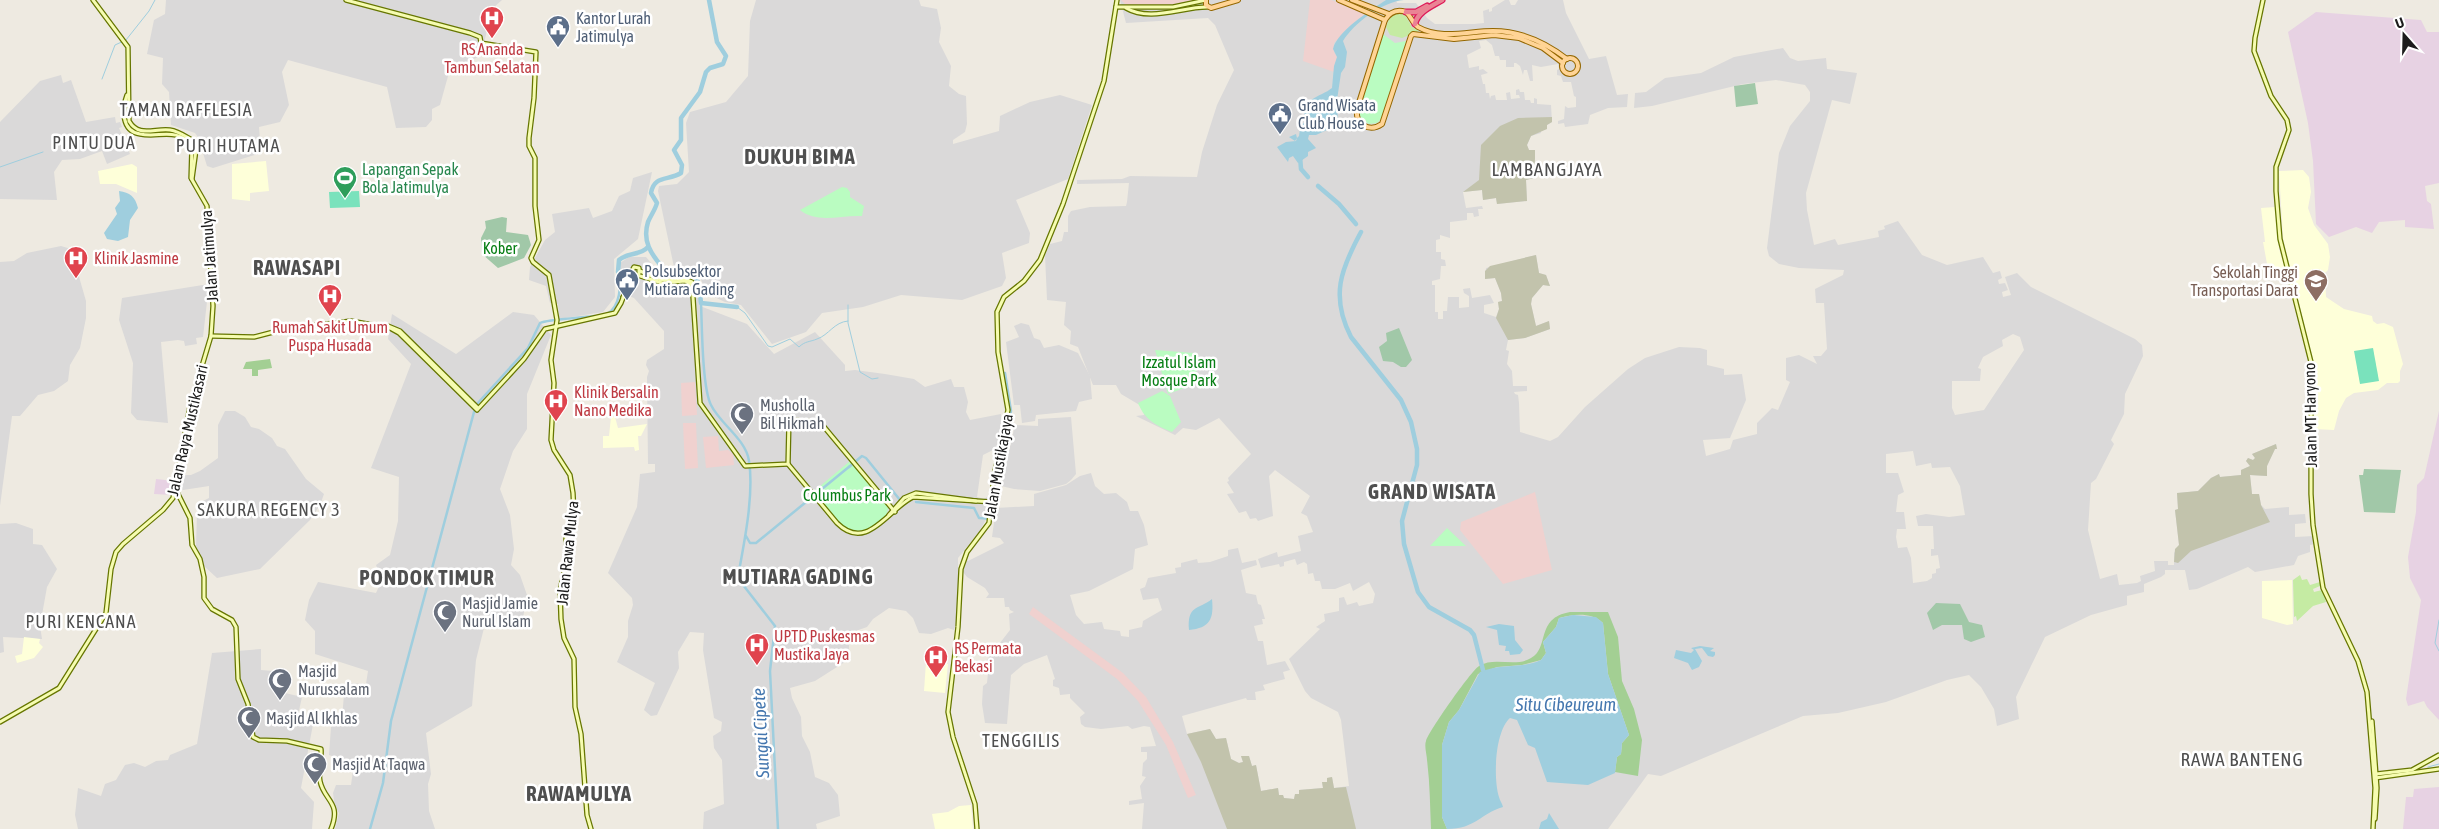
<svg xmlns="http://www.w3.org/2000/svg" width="2439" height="829" font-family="'Asap Condensed',sans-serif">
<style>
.residential{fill:#dad9d9;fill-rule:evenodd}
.commercial{fill:#f0d1cf}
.industrial{fill:#e7d2e3}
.education{fill:#feffd9}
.construction{fill:#c2c3ac}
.grass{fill:#c5eba3}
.forest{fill:#a3cf93}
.cemetery{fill:#a1c8a8}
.park{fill:#bafcc1}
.pitch{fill:#7ae2bc}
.water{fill:#9fcede}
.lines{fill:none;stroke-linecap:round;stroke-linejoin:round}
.stream{stroke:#9fcede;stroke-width:1}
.canal{stroke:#9fcede;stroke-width:2.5}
.river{stroke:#9fcede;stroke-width:4.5}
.secondary-casing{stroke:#667600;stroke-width:5.5}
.primary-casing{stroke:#946700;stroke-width:6}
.motorway-casing{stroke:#de1b59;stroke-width:7}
.secondary{stroke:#f6fcb1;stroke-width:3}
.primary{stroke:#ffd495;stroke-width:4}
.motorway{stroke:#ea8494;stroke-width:4.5}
.labels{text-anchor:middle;stroke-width:5;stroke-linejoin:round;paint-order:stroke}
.service-label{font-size:16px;fill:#4e5e75;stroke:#fff;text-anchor:start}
.health-label{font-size:16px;fill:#be3a42;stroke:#fff;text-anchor:start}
.leisure-label{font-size:16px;fill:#27864d;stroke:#fff;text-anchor:start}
.park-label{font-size:16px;fill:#067e13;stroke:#fff}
.street-label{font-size:16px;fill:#1c1c1c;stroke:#fff}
.education-label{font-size:16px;fill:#785e54;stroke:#fff;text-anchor:end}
.worship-label{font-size:16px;fill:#5b616d;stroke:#fff;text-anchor:start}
.neighbourhood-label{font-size:18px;letter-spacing:1px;fill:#4f4f4f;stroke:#fff}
.water-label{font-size:18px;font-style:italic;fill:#4577af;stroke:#fff}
.quarter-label{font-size:19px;letter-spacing:1px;fill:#4f4f4f;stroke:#fff}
.district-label{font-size:21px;font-weight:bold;letter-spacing:1px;fill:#4f4f4f;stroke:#fff}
</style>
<rect width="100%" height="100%" fill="#eeeae1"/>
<!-- residential -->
<g class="residential">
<path d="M166 0H502L492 9 481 56 450 69 440 105 432 109V120L426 127 396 128 387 87 288 60 282 72 289 105 280 122 259 127 261 153 213 168 207 166 203 153 205 147 195 133 171 125 169 92 162 84 163 58 147 54 154 20 165 14Z"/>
<path d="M756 0H919L921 6 937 9 941 28 939 42 951 66 949 86 959 94 966 96 967 124 965 132 953 140V144L999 131 1000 116 1030 102 1060 95 1092 105 1068 179 1016 200 1030 233 1029 243 1002 253 1006 278 1002 286 962 300 901 295 863 307 822 313 806 332 772 344 741 305 725 302 706 293 698 271 674 267 658 191 659 186 677 184 689 172 686 123 690 112 726 102 748 76 750 21Z"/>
<path d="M1120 0H1396L1397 3H1416L1427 18 1435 24H1474L1484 23 1483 11 1489 9V12L1492 11V8L1505 0H1509L1511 5H1515L1518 0H1563L1566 13 1589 59 1606 56 1617 95 1628 94 1627 107 1608 108 1590 115 1588 124 1565 127 1564 123 1558 124V121L1564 119 1565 106 1568 108 1576 107V97L1574 96 1571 82H1563L1561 76 1557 75V70L1559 69 1558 64 1541 67 1532 65 1533 81H1530L1527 70H1524L1523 75 1520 66 1516 63H1514V67H1506V60H1500L1499 56H1495L1492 45 1486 40 1479 41 1481 48 1467 55 1469 68 1479 66V70L1483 69 1488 73 1481 75 1483 84H1485L1486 93H1489L1490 99 1491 96 1495 95 1496 100H1507L1506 93 1510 92 1511 99 1520 98 1519 95H1516V90L1519 89 1520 92H1524L1525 100H1530L1531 103H1534V98L1537 99V104L1551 105 1552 122 1547 125V129L1541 130V133L1531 136 1527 145 1529 150H1535V158L1534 178 1526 180 1527 201 1497 204 1496 198 1483 200 1482 190 1463 192 1466 208 1482 206 1483 209H1478L1479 216 1474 217 1473 213H1467V220L1450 222V238L1440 235V239L1436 240V252H1441V259L1445 260 1446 266H1441L1440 279 1432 281V285H1435V312H1438V319H1443V311H1447L1448 297H1459V308L1469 307V296L1464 293 1463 289 1470 288 1472 298 1490 295 1494 303 1484 305V313L1496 317 1499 309 1498 302 1502 301 1501 293 1495 278 1485 279 1486 268 1536 255 1539 273 1546 275 1550 286 1543 285 1532 298 1531 304 1536 326 1549 321 1550 329 1525 338 1508 340 1506 350 1509 351 1507 364 1512 371 1513 386H1527V391L1514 392 1515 394 1518 395 1519 403 1520 432 1550 441 1558 437 1585 407 1628 369 1645 358 1679 347 1700 348 1707 350V365L1724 369V375L1742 374 1746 400 1730 438 1703 440 1706 456 1730 449 1733 440 1757 434V423L1772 408 1778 410 1790 382 1786 380V358L1799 355 1817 364 1813 356H1821L1827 349 1824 303H1816L1815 289 1843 275 1844 270 1799 268 1779 264 1769 256 1767 248 1779 153 1790 126 1810 101V92L1805 85 1776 80 1743 84 1652 106 1634 108 1635 93 1646 92 1665 78 1701 73 1734 57 1783 48 1790 58 1798 61 1826 58 1827 69 1857 73 1850 104 1832 100 1806 193 1807 210 1814 245 1835 239 1838 245 1879 237 1878 231 1885 229 1884 226 1898 221 1922 255 1947 265 1983 257 1993 273 2000 271 2002 278 1998 280 1999 284 2005 283 2008 290 2002 292 2003 297 2011 295 2005 277 2017 273 2031 287 2135 339 2142 345 2143 356 2125 394 2124 414 2111 440 2114 444 2096 479 2091 483 2088 530 2100 579 2117 574 2119 585 2137 583 2141 581 2140 576 2155 571 2154 561H2168V565H2174V553L2179 545 2175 510 2178 509 2177 493 2198 491 2211 478 2219 474 2220 477 2241 475V470L2250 466 2246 461 2248 458 2253 460 2255 458 2252 454 2276 444 2277 449H2275L2267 466V476L2250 475 2252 494H2259L2261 505 2265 509 2289 507V515L2305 514 2306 523 2295 524V537L2314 536 2315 544 2310 545V552L2298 556 2294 565 2255 572 2248 567 2197 589 2189 590 2185 570H2165V574L2161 577 2144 584V592L2127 596V605L2091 615 2045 637 2016 697 2019 719 1997 726 1994 709 1981 687 1969 675 1947 680 1886 702 1838 713 1803 716 1661 776 1648 774 1608 829H1142L1144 803 1129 805V801L1142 799 1140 786 1146 777 1142 776 1143 763 1147 759V752H1141V747L1156 746 1150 727 1144 726 1132 729 1128 726 1101 729 1085 727 1081 724 1080 717 1085 713 1070 698V694L1060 695 1059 688 1053 686V680L1055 679 1047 655 1024 664 1011 675 1007 724 985 723 982 704 983 686 987 683 988 673 994 669 986 661 1010 630 1009 614 1014 612 1010 610 1009 607H1005L1004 598H986L989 594 985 588 967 577 963 572 966 559 968 561 1004 543 1000 538 992 537 996 508 1034 506V494L1066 485 1080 476 1091 473 1095 486 1104 494 1116 493 1127 502 1130 511H1138L1144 525 1148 545 1135 549 1133 569 1089 591 1070 595 1076 615 1084 624 1102 622 1104 629 1120 631 1121 636 1129 637V630L1142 627 1143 621 1162 610 1158 598 1143 600 1140 589 1145 587 1148 578 1176 573 1175 568 1181 567V563L1197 559 1198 563 1210 562 1228 556V550L1238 548 1242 563 1256 560 1257 565 1241 570 1246 593 1256 595 1258 604 1261 605 1265 619H1262L1263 624 1254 626 1258 641H1263L1267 665 1285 661 1290 670 1283 672 1285 679 1263 685 1265 690 1255 692 1256 700H1247L1246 698 1182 716 1187 734 1210 729 1216 739 1226 738 1231 759 1239 763 1243 762 1241 756H1249L1252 766 1256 765 1261 791 1278 788 1279 795H1283L1284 798 1294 799 1295 794H1299V790L1323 788 1322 782H1327V778L1332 777 1334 788 1349 786 1341 720 1338 712 1311 698 1305 691 1289 659 1320 629 1316 627 1325 621 1324 614 1339 611V598L1344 597 1347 605 1357 602 1359 606 1373 603 1375 594 1369 582 1353 591 1350 583 1335 589H1322L1320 581H1315L1313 573 1308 574 1307 564 1304 562 1297 565 1295 559 1284 562V566L1280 567 1279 564 1261 568 1258 559 1277 552 1278 557 1301 551 1298 536 1313 532 1307 516 1301 513 1310 496 1275 470 1269 476 1273 516 1258 521 1256 518 1250 519 1246 511 1239 513 1227 494 1234 493 1227 482 1229 481 1228 478 1251 454 1219 418 1196 430 1183 428 1175 435 1136 416 1144 415 1143 407 1121 394 1116 385H1093L1078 347 1070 344 1071 331 1064 325 1066 302 1047 300 1045 255 1050 244 1062 241 1064 232H1068V216L1071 211 1090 207 1126 206 1127 202 1129 183 1077 184V180L1122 179 1130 176 1197 177 1202 152 1217 105 1234 70 1215 25 1208 18 1126 23ZM2013 334 2020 337 2024 350 1984 410 1955 415 1952 408V381H1980L1981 369 1978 368 1983 357 2003 346 2002 340ZM1913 451 1916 466 1931 463 1932 468 1950 467 1960 486 1965 515 1949 517 1926 514 1916 516 1918 526H1933L1934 549H1931V556L1938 555 1940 568 1936 569V573L1932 574V578L1927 581 1913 583 1911 558 1907 547 1898 548 1896 537 1897 529H1906L1904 512H1896L1898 495 1904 492 1898 473H1886V454Z"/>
<path d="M61 75 63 83 71 80 86 122 115 117 116 123 120 122 122 127 119 128 130 154 107 164 102 151 80 159 62 160 54 172 57 200 0 199V122L40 81Z"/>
<path d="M652 172 638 239 614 259 615 297 603 312 559 319 558 304 550 303 546 286 529 280 530 267 545 240 555 232 552 214 589 208 593 218 612 211 619 196 630 191 633 178Z"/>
<path d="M61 246 71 249 86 301V318L80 348 70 365 68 381 54 391 38 395 20 416H12L0 506V262L14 261 27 253Z"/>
<path d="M629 257H646L657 270 689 274 695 279 698 288 700 306 747 324 774 354 815 332 845 365V371L855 370 885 374 914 379 925 387 951 379 954 387H964L968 402 966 412 970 420 1001 414V432L997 448 983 455 977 497 984 499 993 493 989 514 979 532 958 558V616L954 630 948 628 931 634 919 633 913 618 906 611 889 608 873 619 867 627 850 633 848 660 815 681 790 688 792 698 801 717 802 736 810 752 815 777 829 783 838 795 840 816 816 824 817 829H703L704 812 724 804 722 760 714 748 713 736 721 731 722 722 714 718 703 650 704 633 690 632 678 652 679 668 657 715 651 716 644 710 655 683 617 662 628 637V621L633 605 632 598 608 573 637 507 640 474 655 472V464H648L647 377 649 371 646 365 647 360 664 349V331L634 298 621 293 620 263Z"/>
<path d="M209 284 203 337 196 338 197 344 185 346 184 341 178 340 161 342 168 423 137 420 131 413 133 363 119 320 122 298Z"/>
<path d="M513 312 534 315 551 335 527 394V429L513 451 500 489 510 515 514 549 511 565 520 575 527 595 523 618 486 620 476 660 472 706 426 733 431 774 428 784 429 811 435 829H335L339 813 335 807 333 793 336 785H351L354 764 329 755 331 727 342 718 345 683 366 684 368 671 315 654V631L305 620 309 600 318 582 376 593 382 580 376 565 390 555 398 521 399 477 371 468 411 364 388 339 392 314 456 354Z"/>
<path d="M1021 323 1029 325 1034 338 1040 340 1044 348 1059 345 1078 353 1090 376 1092 399 1079 402 1076 411 1036 415 1035 421 1022 423 1020 405H1014L1006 342 1019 337 1014 326Z"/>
<path d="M225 411H235L245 417 251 427 259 429 272 438 277 446 285 449 306 479 324 494 320 505 310 520 260 569 217 578 204 566 196 546 197 513 203 501 209 498V486L183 490 179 488 181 475H191L200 471 218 458V425Z"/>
<path d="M1071 417 1076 474 1071 480 1066 484 1040 491 1014 489 1001 486 1015 425 1038 426V419Z"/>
<path d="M16 523 33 529V544L42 545 57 569 47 587 40 626 42 639 3 637 4 652 0 653V524Z"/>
<path d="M261 649V670L285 672V693L302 697 298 715 314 719 301 788 314 802 312 829H78L75 815 78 788 101 796 105 784 116 780 125 765 134 763 145 767 156 761 168 760 170 755 197 744 212 653Z"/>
</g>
<!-- commercial -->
<g class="commercial">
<path d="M1121 0H1201L1169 5 1127 6Z"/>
<path d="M1310 0H1331L1354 8 1365 15 1348 28 1334 43V52L1337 57 1334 72 1303 61Z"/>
<path d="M695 382 697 415 682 416 681 383Z"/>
<path d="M683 423H696L698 468 685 469Z"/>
<path d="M718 436 719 451 728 450 733 454 734 465 706 468 703 437Z"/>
<path d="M1535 492 1552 570 1503 584 1460 530 1461 522Z"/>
<path d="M1033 607 1123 673 1146 697 1173 742 1196 795 1188 798 1166 745 1138 701 1117 679 1029 614Z"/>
</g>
<!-- industrial -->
<g class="industrial">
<path d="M2316 12 2421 20 2427 32H2439V183L2425 186 2427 201 2431 204 2434 229 2405 227V220L2379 222 2372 233 2356 227 2329 237 2316 224 2313 161 2308 123 2288 32Z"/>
<path d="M2439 411V720L2427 707 2424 701 2408 706 2406 699 2421 600 2410 578 2408 557 2416 512 2417 485 2424 478Z"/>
<path d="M156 479 175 481 172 495 154 494Z"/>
<path d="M2439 787V829H2403L2406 797H2413L2414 789Z"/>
</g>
<!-- education -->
<g class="education">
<path d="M266 161 269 191 250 193V201L232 199V164Z"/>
<path d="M132 164 137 167V193L116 184H100L98 171Z"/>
<path d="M2303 170 2309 177 2311 192 2308 208 2314 225 2328 244 2330 257 2328 270 2325 273 2326 297 2344 309 2372 316 2373 321 2377 324 2384 323 2393 327 2403 364 2400 371V381L2398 383H2387L2378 390 2354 393 2346 398 2339 411 2334 430 2314 429 2316 372 2283 238 2279 171Z"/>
<path d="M2275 207 2279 249 2288 277 2270 280 2263 242H2265L2261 208Z"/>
<path d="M611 417H615L618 428 647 424 641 436H638L639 450 635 451 634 447 603 448V436H609Z"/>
<path d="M2292 580 2293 624 2287 625 2262 618V581Z"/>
<path d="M24 637 40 639 39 643 43 647 34 658 17 663 15 656 22 654Z"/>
<path d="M926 662 948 664 945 693 924 691Z"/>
<path d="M971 805 973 829H935L932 814 948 812 959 806Z"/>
</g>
<!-- construction -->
<g class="construction">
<path d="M1552 117V122L1547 125V129L1531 136 1527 145 1529 150H1535V158L1534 178 1526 180 1527 201 1497 204 1496 198 1483 200 1482 190 1463 192 1479 180 1481 145 1500 126 1518 118Z"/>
<path d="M1536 255 1539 273 1546 275 1550 286 1543 285 1532 298 1531 304 1536 326 1549 321 1550 329 1525 338 1508 340 1496 318 1499 309 1498 302 1502 301 1501 293 1495 278 1485 279V271L1490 266Z"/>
<path d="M2276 444 2277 449H2275L2267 466V476L2250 475 2252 494H2259L2261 505 2270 522 2191 551 2178 563 2174 562 2175 549 2179 545 2175 510 2178 509 2177 493 2198 491 2211 478 2219 474 2220 477 2241 475V470L2250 466 2246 461 2248 458 2253 460 2255 458 2252 454Z"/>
<path d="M1210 729 1216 739 1226 738 1231 759 1239 763 1243 762 1241 756H1249L1252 766 1256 765 1261 791 1278 788 1279 795H1283L1284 798 1294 799 1295 794H1299V790L1323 788 1322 782H1327V778L1332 777 1334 788 1346 787 1356 829H1227L1201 762 1187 734Z"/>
</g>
<!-- grass -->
<g class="grass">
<path d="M1397 13 1405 15 1412 27 1419 31 1402 38 1390 35 1386 27 1390 17Z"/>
<path d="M2300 575 2302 580 2307 579 2310 585 2320 582V586L2313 589 2314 592 2322 590 2326 602 2313 606 2297 621 2296 616 2294 617 2293 580Z"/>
</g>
<!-- forest -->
<g class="forest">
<path d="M270 359 272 368 258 370V376H252V369H243L246 362Z"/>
<path d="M1570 612H1608L1618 637 1622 681 1634 709 1642 740 1638 776 1615 772 1617 757 1621 754 1622 743 1629 735 1608 674 1603 623C1591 612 1574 614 1559 618L1556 627 1543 642 1546 653 1541 660 1522 665 1497 667 1478 674 1459 710 1449 722 1442 745V817L1447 829H1431C1430 806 1430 783 1427 760 1427 755 1424 746 1426 741 1429 731 1471 671 1479 666 1495 656 1515 668 1531 658 1550 648 1535 618 1570 612Z"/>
</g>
<!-- cemetery -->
<g class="cemetery">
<path d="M1755 83 1758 104 1736 107 1734 86Z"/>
<path d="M502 217 507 218 506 232 528 235 531 245 524 258 498 268 482 254 481 238 486 228 485 221Z"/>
<path d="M1399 328 1412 360 1406 367H1401L1393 362 1383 361 1379 347 1387 341 1386 333Z"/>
<path d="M2364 469 2401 470 2395 513 2364 512 2359 475H2363Z"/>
<path d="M1936 603 1960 604 1969 622 1982 625 1985 637 1971 642 1964 639 1962 625H1942L1933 630 1927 613Z"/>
</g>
<!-- park -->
<g class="park">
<path d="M1383 34 1395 43 1406 41 1383 117 1377 123 1369 124 1361 119 1359 112Z"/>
<path d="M842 187 847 188 850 192V197L864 206 862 216C839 215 818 224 800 210Z"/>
<path d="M1155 350 1194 353 1198 383 1168 394Z"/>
<path d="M1162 391 1170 396 1181 422 1172 432C1155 425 1145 420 1138 403Z"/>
<path d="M850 461 888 506C889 515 882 519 876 524 847 547 830 512 813 492Z"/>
<path d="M1447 528 1466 546H1430Z"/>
</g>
<!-- pitch -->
<g class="pitch">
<path d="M359 191 360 207 330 208 329 192Z"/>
<path d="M2373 348 2379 381 2360 384 2354 351Z"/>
</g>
<!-- water -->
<g class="water">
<path d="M1386 0H1404C1382 2 1354 23 1343 41L1347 52 1345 67 1341 73 1337 100 1338 125 1316 135H1309L1308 139 1316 148 1308 152V156L1298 163 1293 156 1289 158 1288 162 1277 147 1286 142 1296 141 1297 138 1295 141 1289 137 1296 134 1297 138 1299 136 1300 129 1306 119C1297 100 1321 97 1332 88L1334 66 1337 57 1333 49C1337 31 1371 10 1386 0Z"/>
<path d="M119 191C130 193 135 196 138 208L130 220 128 237 118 241 107 239 104 233 117 214 115 208 120 201Z"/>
<path d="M1212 599C1214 619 1210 628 1189 630 1187 605 1198 610 1212 599Z"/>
<path d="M1573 615 1596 617 1603 623 1608 674 1629 735 1622 743 1621 754 1617 757 1615 773 1588 785 1547 782 1535 748 1528 745 1517 720 1510 718C1495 731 1493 778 1499 797 1500 801 1502 803 1503 807 1481 813 1476 829 1447 829L1442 817V745L1449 722 1459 710 1480 672C1500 663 1522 669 1541 660L1546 653 1543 642 1556 627 1559 618Z"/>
<path d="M1499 624 1514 626 1515 640 1523 650 1520 654 1510 655 1509 651H1505L1506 646 1499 645 1497 630 1486 627Z"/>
<path d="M1700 646 1714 648 1710 651 1715 652V655L1713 657 1708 656 1702 648 1695 649 1702 661 1699 667 1692 670 1688 663 1674 658 1676 650 1691 653 1694 650 1691 648Z"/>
<path d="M1549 813 1559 829H1539L1541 822 1547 819Z"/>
</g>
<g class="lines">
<!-- stream -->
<g class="stream">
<path d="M102 79 115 45 126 40 149 11 155 0"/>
<path d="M0 167 43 152"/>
<path d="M848 305V323L860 372 872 379 878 378"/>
<path d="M737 307 745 313 768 346 772 347 790 339 799 347C805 341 810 342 817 339 829 335 834 322 848 321"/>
<path d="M2439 620 2435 643 2439 651"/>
<path d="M2428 767 2439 764"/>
</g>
<!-- canal -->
<g class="canal">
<path d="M701 303C702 325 702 387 711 405 720 424 746 439 749 461 754 493 745 539 739 571L740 581 775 626 770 671 778 829"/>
<path d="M607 314C620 307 622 285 618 272"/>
<path d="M849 467 862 456 866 458 900 500"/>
<path d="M916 502 974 508 979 518 993 519 999 462 1011 411 1005 373"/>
<path d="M746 536 750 543H756L850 466"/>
<path d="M370 829 383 783 391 721 474 412 477 404 528 348 540 323C548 319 583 318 594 316"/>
</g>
<!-- river -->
<g class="river">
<path d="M709 0 717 42 726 56 723 64 710 68 706 72 700 92 681 118V140L674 150 682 165 681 173C668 181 654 175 651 193L657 203C655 210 651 215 648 222 642 241 651 254 663 268L694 272 699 285 701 303 737 307"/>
<path d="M1300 156 1301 169 1308 177"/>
<path d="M1318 186 1339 204 1356 224"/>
<path d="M1361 232C1341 269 1330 296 1351 337L1401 400 1411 422 1417 449V465L1402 521 1404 544 1418 592 1429 607 1470 630 1474 635 1483 670"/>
<path d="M618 272 619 260C628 252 640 256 648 247"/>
</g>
<!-- secondary casing -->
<g class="secondary-casing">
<g id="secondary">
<path d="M93 0 128 47 129 121C139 138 154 128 170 130 178 131 185 136 192 140L196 150 192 179"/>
<path d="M346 0 470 33 480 37 481 43 536 52 534 98 529 138V146L535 158V206L539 240 531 258 533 262 549 275 557 320 551 360 554 383 551 440 554 450 570 475 573 493 574 513 566 537V564L560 590 561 619 564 638 574 659 575 707 581 734 587 815 591 829"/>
<path d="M2263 0 2255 38 2254 51 2271 96 2287 120 2289 130 2276 167V191L2280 239 2311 362V494L2313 525 2323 588 2358 661 2367 692 2375 788 2373 829"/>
<path d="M1116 7H1173L1206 0"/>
<path d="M1126 8C1150 22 1181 7 1207 7"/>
<path d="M640 271 661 280 684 279 692 282 700 403 745 466 788 464 789 420 820 422 895 512"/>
<path d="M639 274V268L634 267 632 271 634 274 662 283 685 281 692 285"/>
<path d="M623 297 637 275"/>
<path d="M388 326 400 331 478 408"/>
<path d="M211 336 254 337 285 329 351 321 390 328 399 333 477 410 524 359 545 329 615 313 621 303 633 272"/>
<path d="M788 464 837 523C867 553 888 509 913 497L993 502"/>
<path d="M176 490 190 518 192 545 200 559 204 577V598L212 609 232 620 236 627 238 679 248 704 253 737 259 740 287 741 321 749C322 759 318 771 320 781 324 801 342 802 331 829"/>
<path d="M889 515 904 498 916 493 976 501"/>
<path d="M2372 721 2377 788 2375 819"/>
<path d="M0 722 59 688 106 613 111 569 116 552 123 544 163 510 173 498 190 406 211 336 213 306 207 206 191 178 192 145C176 127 159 138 140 134 121 131 122 109 127 95"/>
<path d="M2376 774 2412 770 2439 755"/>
<path d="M2375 778 2439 769"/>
<path d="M977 829 975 804 953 737 948 712 958 627 961 569 967 552 989 523 994 475 1008 410 998 352 997 312 1004 297 1024 281 1040 260 1063 204 1104 81 1117 0"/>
</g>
</g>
<!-- primary casing -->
<g class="primary-casing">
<g id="primary">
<path d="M1206 0V5L1211 8 1238 0"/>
<path d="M1339 0 1385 20"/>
<path d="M1352 0 1389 14"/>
<circle cx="1570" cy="66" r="8"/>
<path d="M1563 63 1543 48 1519 38 1494 35 1454 39 1413 34 1411 36 1382 124C1369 133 1355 124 1357 109L1385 20C1390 12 1397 9 1406 12 1411 16 1412 23 1418 27 1441 40 1469 31 1493 31 1522 31 1545 42 1567 59"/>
</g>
</g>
<!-- motorway casing -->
<g class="motorway-casing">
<g id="motorway">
<path d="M1406 12H1416L1427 6"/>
<path d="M1415 24C1417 12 1432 6 1442 0"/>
</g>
</g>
<!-- secondary -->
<use href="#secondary" class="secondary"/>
<!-- primary -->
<use href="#primary" class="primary"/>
<!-- motorway -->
<use href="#motorway" class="motorway"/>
</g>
<!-- icons -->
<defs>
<g id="hospital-pin" transform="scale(1.25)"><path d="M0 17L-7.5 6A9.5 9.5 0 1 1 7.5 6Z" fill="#e0444e" stroke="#fff"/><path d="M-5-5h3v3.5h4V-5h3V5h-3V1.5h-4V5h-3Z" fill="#fff"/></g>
<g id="civic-pin" transform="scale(1.25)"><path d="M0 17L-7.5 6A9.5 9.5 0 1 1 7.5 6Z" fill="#5c6f8a" stroke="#fff"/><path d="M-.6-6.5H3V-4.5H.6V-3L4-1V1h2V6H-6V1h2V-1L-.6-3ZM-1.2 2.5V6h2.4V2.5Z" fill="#fff"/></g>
<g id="stadium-pin" transform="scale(1.25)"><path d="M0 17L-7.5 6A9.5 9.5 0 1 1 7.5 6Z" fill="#2e9e5b" stroke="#fff"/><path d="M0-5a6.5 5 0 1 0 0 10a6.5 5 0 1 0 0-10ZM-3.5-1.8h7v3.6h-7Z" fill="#fff"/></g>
<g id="university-pin" transform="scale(1.25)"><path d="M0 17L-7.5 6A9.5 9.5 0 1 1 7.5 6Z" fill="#8d6e63" stroke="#fff"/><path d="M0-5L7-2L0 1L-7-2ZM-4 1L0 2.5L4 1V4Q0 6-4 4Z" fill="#fff"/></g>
<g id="mosque-pin" transform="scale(1.25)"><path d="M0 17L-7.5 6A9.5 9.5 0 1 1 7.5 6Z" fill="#6b7280" stroke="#fff"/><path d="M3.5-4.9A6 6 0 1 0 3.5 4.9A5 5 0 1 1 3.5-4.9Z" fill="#fff"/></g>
</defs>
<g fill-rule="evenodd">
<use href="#hospital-pin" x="492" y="18"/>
<use href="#civic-pin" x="558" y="27"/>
<use href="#civic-pin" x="1280" y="114"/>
<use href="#stadium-pin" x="345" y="178"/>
<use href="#hospital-pin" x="76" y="258"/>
<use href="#civic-pin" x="627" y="280"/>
<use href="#university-pin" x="2316" y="281"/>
<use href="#hospital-pin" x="330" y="296"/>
<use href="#hospital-pin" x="556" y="401"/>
<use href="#mosque-pin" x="742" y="414"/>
<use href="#mosque-pin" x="445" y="612"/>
<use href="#hospital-pin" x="757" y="645"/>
<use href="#hospital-pin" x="936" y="657"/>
<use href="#mosque-pin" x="280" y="680"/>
<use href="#mosque-pin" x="249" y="718"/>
<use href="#mosque-pin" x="315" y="764"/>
</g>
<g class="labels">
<!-- service labels -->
<g class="service-label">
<text x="576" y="24">Kantor Lurah<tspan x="576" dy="18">Jatimulya</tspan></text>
<text x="1298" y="111">Grand Wisata<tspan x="1298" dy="18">Club House</tspan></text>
<text x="644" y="277">Polsubsektor<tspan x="644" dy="18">Mutiara Gading</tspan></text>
</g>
<!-- health labels -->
<g class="health-label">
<text x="492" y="55" text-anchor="middle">RS Ananda<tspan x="492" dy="18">Tambun Selatan</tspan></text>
<text x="94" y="264">Klinik Jasmine</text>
<text x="330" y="333" text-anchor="middle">Rumah Sakit Umum<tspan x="330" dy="18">Puspa Husada</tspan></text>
<text x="574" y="398">Klinik Bersalin<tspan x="574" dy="18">Nano Medika</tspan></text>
<text x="774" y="642">UPTD Puskesmas<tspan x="774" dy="18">Mustika Jaya</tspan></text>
<text x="954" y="654">RS Permata<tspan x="954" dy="18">Bekasi</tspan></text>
</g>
<!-- leisure labels -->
<g class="leisure-label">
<text x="362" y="175">Lapangan Sepak<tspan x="362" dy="18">Bola Jatimulya</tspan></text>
</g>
<!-- park labels -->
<g class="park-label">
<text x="500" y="254">Kober</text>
<text x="1179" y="368">Izzatul Islam<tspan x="1179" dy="18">Mosque Park</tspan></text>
<text x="847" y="501">Columbus Park</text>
</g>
<!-- street labels -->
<g class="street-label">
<text transform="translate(209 256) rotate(-94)" y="6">Jalan Jatimulya</text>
<text transform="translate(2310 415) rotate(-91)" y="6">Jalan MT Haryono</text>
<text transform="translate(187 430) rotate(-77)" y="6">Jalan Raya Mustikasari</text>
<text transform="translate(998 466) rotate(-80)" y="6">Jalan Mustikajaya</text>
<text transform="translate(567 553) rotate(-84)" y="6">Jalan Rawa Mulya</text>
</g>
<!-- education labels -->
<g class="education-label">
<text x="2298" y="278">Sekolah Tinggi<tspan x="2298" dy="18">Transportasi Darat</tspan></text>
</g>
<!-- worship labels -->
<g class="worship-label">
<text x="760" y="411">Musholla<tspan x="760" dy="18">Bil Hikmah</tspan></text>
<text x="462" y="609">Masjid Jamie<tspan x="462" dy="18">Nurul Islam</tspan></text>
<text x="298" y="677">Masjid<tspan x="298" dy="18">Nurussalam</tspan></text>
<text x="266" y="724">Masjid Al Ikhlas</text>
<text x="332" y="770">Masjid At Taqwa</text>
</g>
<!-- neighbourhood labels -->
<g class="neighbourhood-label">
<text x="186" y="116">TAMAN RAFFLESIA</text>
<text x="94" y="149">PINTU DUA</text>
<text x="228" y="152">PURI HUTAMA</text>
<text x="269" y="516">SAKURA REGENCY 3</text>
<text x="81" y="628">PURI KENCANA</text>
<text x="1021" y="747">TENGGILIS</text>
</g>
<!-- water labels -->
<g class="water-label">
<text x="1566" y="711">Situ Cibeureum</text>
<text transform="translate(761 733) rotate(-93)" y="6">Sungai Cipete</text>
</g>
<!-- quarter labels -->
<g class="quarter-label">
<text x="1547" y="176">LAMBANGJAYA</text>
<text x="2242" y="766">RAWA BANTENG</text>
</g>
<!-- district labels -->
<g class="district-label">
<text x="800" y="164">DUKUH BIMA</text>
<text x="297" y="275">RAWASAPI</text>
<text x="1432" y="499">GRAND WISATA</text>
<text x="798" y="584">MUTIARA GADING</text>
<text x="427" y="585">PONDOK TIMUR</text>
<text x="579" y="801">RAWAMULYA</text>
</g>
</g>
<!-- north arrow -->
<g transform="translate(2404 35) rotate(340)" stroke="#ffffff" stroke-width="4" paint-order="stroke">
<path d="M0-4L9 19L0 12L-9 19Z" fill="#1c1c1c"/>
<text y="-8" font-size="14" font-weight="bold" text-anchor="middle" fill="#1c1c1c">U</text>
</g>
</svg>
